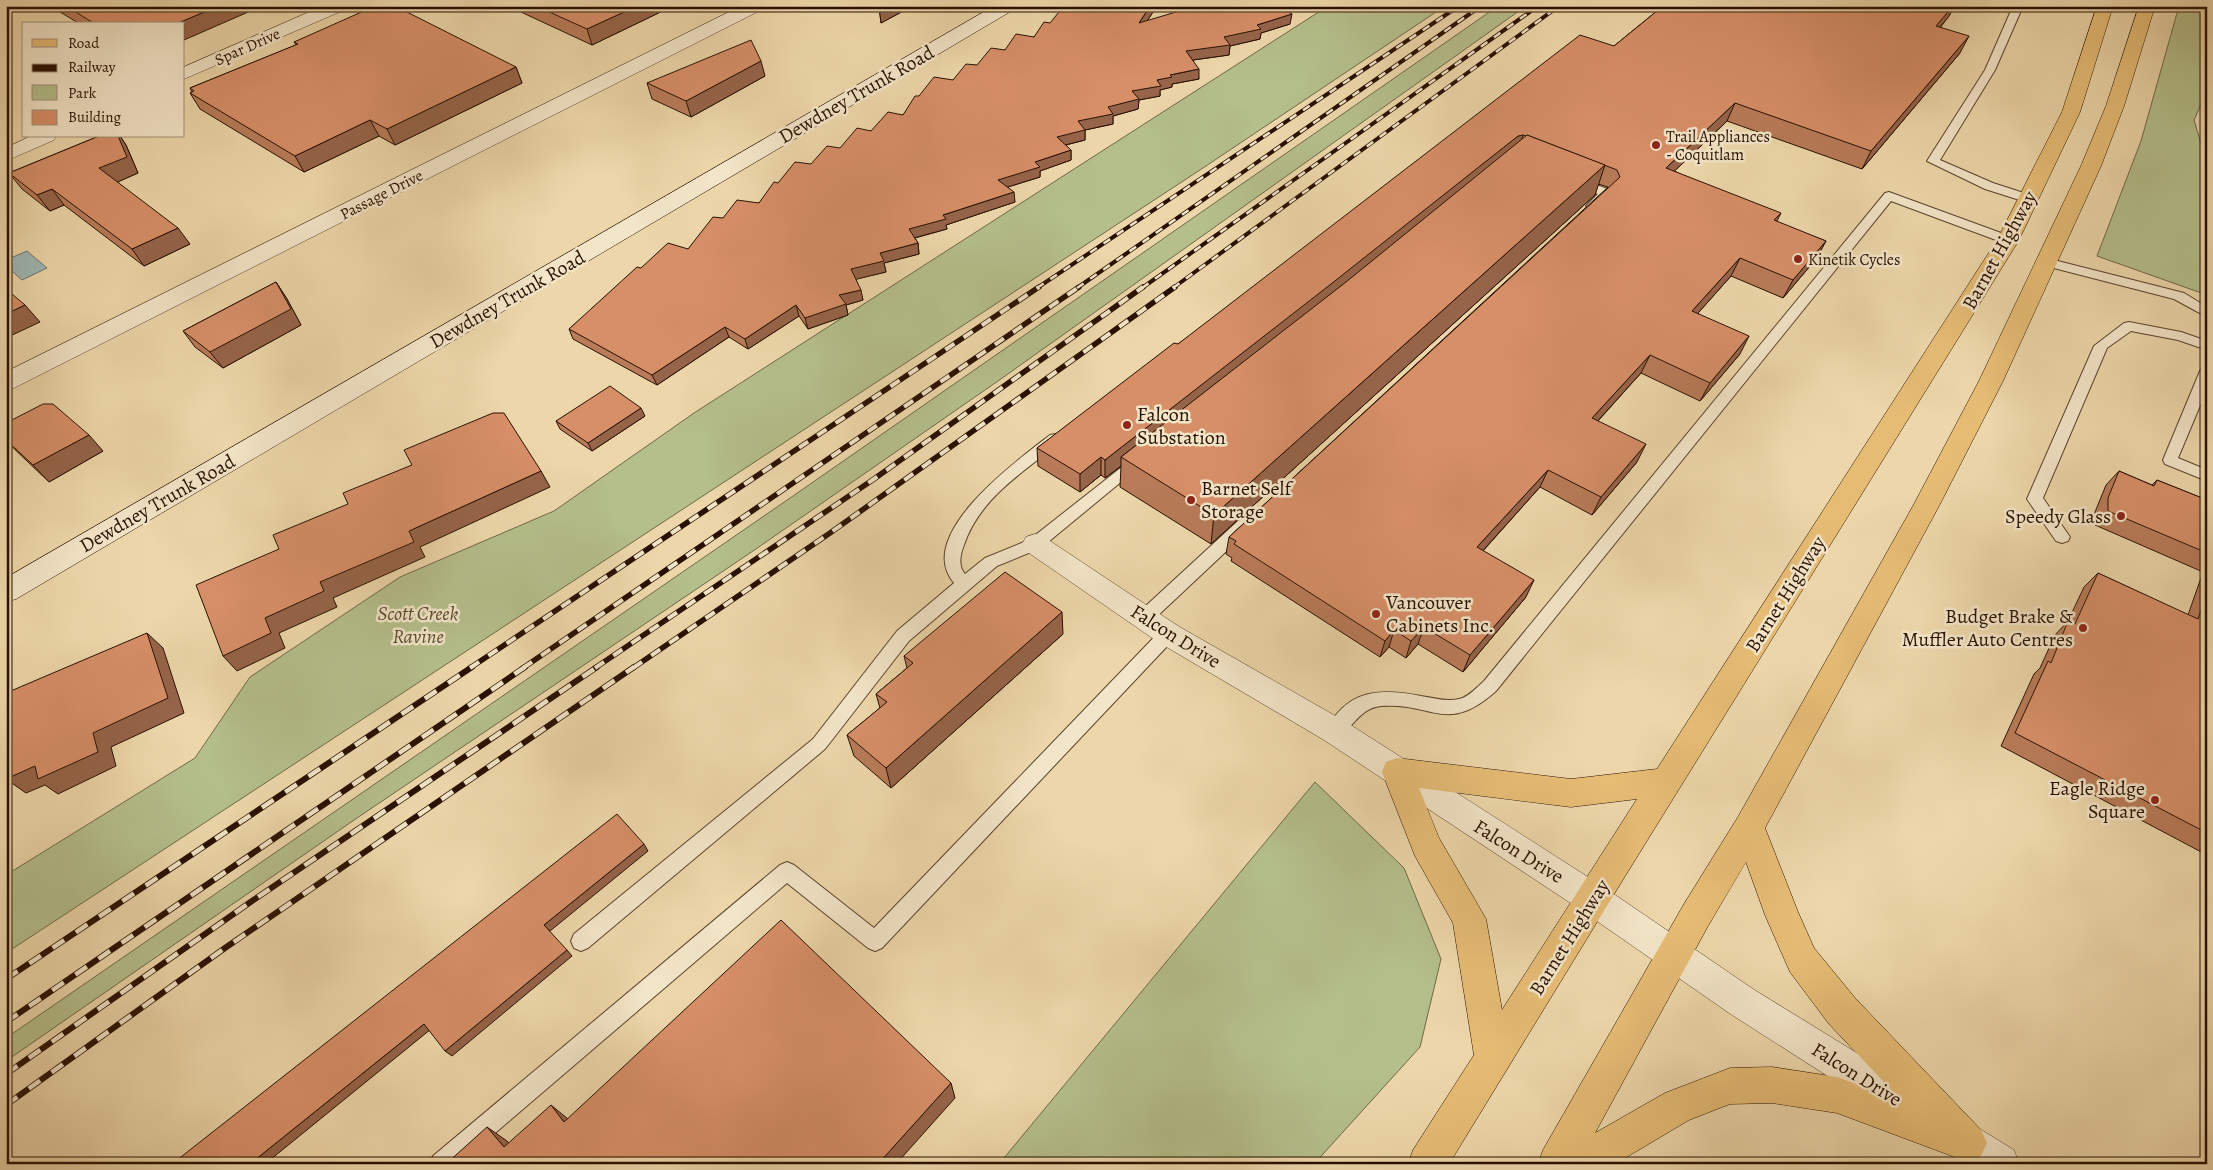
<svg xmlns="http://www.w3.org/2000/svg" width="2213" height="1170" font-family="Alegreya,serif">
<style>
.green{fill:#b4bf8b;stroke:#6e6846}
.water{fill:#9eb7b5;stroke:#6f746d}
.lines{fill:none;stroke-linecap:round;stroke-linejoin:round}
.service-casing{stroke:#59422b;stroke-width:2}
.minor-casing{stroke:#59422b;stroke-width:1}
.tertiary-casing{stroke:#59422b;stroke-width:1}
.secondary-casing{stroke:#281001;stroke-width:1}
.primary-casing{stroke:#281001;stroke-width:1}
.service{fill:#f3e5c8;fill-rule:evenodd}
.minor{fill:#f3e5c8;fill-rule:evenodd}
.tertiary{fill:#f3e5c8;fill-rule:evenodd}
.secondary{fill:#f3e5c8;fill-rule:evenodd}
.primary{fill:#e6bc75;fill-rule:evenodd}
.rail-far2-casing{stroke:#281001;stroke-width:4}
.rail-far1-casing{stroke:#281001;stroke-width:5.5}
.rail-casing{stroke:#281001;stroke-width:6}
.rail-far2{stroke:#f3e5c8;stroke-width:2.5;stroke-dasharray:8;stroke-linecap:butt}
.rail-far1{stroke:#f3e5c8;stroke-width:4;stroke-dasharray:11;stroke-linecap:butt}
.rail{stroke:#f3e5c8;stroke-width:4.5;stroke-dasharray:14;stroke-linecap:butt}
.wall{fill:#b97b59;stroke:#281001}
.shaded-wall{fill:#966449;stroke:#281001}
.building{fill:#d78f68;stroke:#281001}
.poi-dot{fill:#8f2418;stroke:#f3e5c8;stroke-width:2}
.labels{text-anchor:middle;stroke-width:5;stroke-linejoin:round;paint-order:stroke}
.far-street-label{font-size:16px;fill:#281001;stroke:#f3e5c8}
.far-poi-label{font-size:16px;fill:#281001;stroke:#f3e5c8;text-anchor:start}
.street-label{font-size:20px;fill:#281001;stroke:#f3e5c8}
.poi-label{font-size:20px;fill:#281001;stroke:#f3e5c8;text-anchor:start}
.park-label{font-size:20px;font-style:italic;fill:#594d31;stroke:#f3e5c8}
</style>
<rect width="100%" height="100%" fill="#edd7aa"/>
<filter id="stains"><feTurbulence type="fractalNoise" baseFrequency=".004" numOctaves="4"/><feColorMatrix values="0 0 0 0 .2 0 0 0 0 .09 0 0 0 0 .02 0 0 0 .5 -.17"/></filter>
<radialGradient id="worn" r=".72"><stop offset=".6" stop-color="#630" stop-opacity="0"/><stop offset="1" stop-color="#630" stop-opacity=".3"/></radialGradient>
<!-- green -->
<g class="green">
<path d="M1328 6H1445L1203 168 6 953V875L195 758 250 677 400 577 554 511 694 413Z"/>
<path d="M1498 6H1526L998 381 753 551 357 818 6 1061V1038L793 496Z"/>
<path d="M2179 6H2207V91L2194 120 2207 164V295L2097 256 2141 141Z"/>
<path d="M1315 782 1404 868 1441 959 1420 1047 1314 1164H999Z"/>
</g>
<!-- water -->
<path class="water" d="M27 251 47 268 22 280 6 266V260Z"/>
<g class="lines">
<!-- service casing -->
<g class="service-casing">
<g id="service">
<path d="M2013 6H2023L1995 70 1940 160 1993 183 2033 196 2035 199 2033 202 2029 203 1985 189 1927 161 1985 70Z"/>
<path d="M1576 177 1610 190 1612 193 1596 209H1588L1586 206 1598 194 1572 184 1570 181 1572 178Z"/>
<path d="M1889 192 2012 237 2014 240 2008 244 2004 243 1891 201 1496 691C1447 735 1433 702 1381 706 1355 708 1347 743 1329 736L1326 731C1347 689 1380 688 1421 696 1433 698 1447 702 1459 699 1469 697 1477 687 1484 681L1885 193Z"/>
<path d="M2046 258 2184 293 2207 307V317L2174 299 2042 265 2040 262 2042 259Z"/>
<path d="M2129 322 2181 332 2207 341V350L2178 340 2131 331 2107 348 2043 498 2070 537 2068 541 2062 543 2056 541 2027 499 2094 346 2124 323Z"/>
<path d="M2207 366V389L2178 458 2207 470V481L2165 464 2163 460 2200 371 2202 368Z"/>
<path d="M1055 434 1060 435 1062 439 1060 443C1024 471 979 499 964 545 960 555 958 566 965 574L985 558 1029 540 1132 459 1137 458 1142 459 1144 463 1041 548 997 566 909 641 825 749 588 948 581 951 574 948 571 941 574 934 813 739 897 631 954 583C913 535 1018 460 1050 435Z"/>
<path d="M1244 519 1250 521 1252 525 1250 529 1150 623 1144 625 1138 623 1136 618 1138 613 1238 521Z"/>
<path d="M1168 627 1174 629 1176 634 1174 639 882 948 875 951 868 948 787 883 459 1164H430L433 1156 780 865 787 862 794 865 874 928 1162 629Z"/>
</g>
</g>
<!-- minor casing -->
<g class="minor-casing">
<g id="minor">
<path d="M323 6H346L344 10 184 79V67Z"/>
<path d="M741 6H763L761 10 14 388 6 390V372Z"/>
<path d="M31 136H56L54 140 6 161V148Z"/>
<path d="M1035 534 1044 537 1178 626 1346 722 1605 888 1610 899 1605 910 1593 915 1581 910 1324 740 1158 642 1026 551 1022 544 1026 537Z"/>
</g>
</g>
<!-- tertiary casing -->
<g class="tertiary-casing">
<path id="tertiary" d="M1593 883 1605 888 1753 989 2014 1150 2019 1164H1965L1729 1013 1581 910 1576 899 1581 888Z"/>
</g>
<!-- secondary casing -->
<g class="secondary-casing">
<path id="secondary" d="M994 6H1015L1013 10 16 599 6 602V578Z"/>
</g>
<!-- primary casing -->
<g class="primary-casing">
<g id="primary">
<path d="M2097 6H2113L2080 112 2019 240 1627 873 1449 1164H1408L1413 1150 1474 1055 1453 923 1415 856 1382 772 1386 762 1397 758 1571 779 1657 769 1997 240 2062 112ZM1419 788 1571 807 1637 799 1502 1010 1486 919 1439 838Z"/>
<path d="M2139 6H2155L2124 106 2101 166 2003 381 1939 506 1765 828 1798 912 1814 948 1855 998 1981 1130 1987 1143 1981 1156 1968 1162 1837 1113 1772 1103 1730 1104 1689 1120 1615 1164H1538L1543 1150 1684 904 1738 817 1913 506 1979 381 2081 166 2106 106ZM1746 862 1765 915 1790 972 1829 1024 1901 1100 1837 1077 1772 1067 1730 1068 1665 1093 1595 1133 1708 926Z"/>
</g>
</g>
<!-- service -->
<use href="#service" class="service"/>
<!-- minor -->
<use href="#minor" class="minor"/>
<!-- tertiary -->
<use href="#tertiary" class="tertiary"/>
<!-- secondary -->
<use href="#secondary" class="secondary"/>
<!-- primary -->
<use href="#primary" class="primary"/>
<!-- rail-far2 casing -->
<g class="rail-far2-casing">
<g id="rail-far2">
<path d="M1037 288 1459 6"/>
<path d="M1077 288 1481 6"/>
<path d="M1142 288 1538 6"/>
<path d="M1173 288 1559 6"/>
</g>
</g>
<!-- rail-far1 casing -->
<g class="rail-far1-casing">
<g id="rail-far1">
<path d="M470 668 1039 287"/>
<path d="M523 668 1079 287"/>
<path d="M595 668 874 479 1143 287"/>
<path d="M633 668 830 533 1175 287"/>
</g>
</g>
<!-- rail casing -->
<g class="rail-casing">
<g id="rail">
<path d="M6 979 472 667"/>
<path d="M6 1022 525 667"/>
<path d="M6 1074 252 901 597 667"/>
<path d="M6 1105 225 948 634 667"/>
</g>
</g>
<!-- rail-far2 -->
<use href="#rail-far2" class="rail-far2"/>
<!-- rail-far1 -->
<use href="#rail-far1" class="rail-far1"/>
<!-- rail -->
<use href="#rail" class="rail"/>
</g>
<!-- wall -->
<g class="wall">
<path d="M50 6H262L184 24H80Z"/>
<path d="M508 6H673L592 45Z"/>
<path d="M879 6H918V9H907L881 23Z"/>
<path d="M1157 6 1147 21 1290 24 1261 33 1260 39 1230 46 1229 55 1193 60 1199 79 1172 84V87L1160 90V96L1139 100 1138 109 1113 116V124L1085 130V140L1066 145 1071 150V160L1040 171V177L1008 187 1015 202 946 225 947 229 915 238 918 243 919 254 884 263 886 272 856 279 863 300 846 305 848 315 808 329 799 316 748 349 729 337 657 385 573 339 569 329 641 268 688 249 723 218 759 203 778 183 871 131 903 115 919 96 953 80 1005 50 1034 37 1070 8Z"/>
<path d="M1663 6H1955L1949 16 1940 28 1960 53 1862 169 1727 121 1674 171 1776 222 1826 241 1816 259 1783 298 1731 276 1698 313 1740 354 1700 401 1641 373 1598 421 1637 462 1592 515 1540 487 1483 551 1526 597 1463 672 1418 644 1406 658 1389 647 1380 657 1231 561 1232 558 1226 554 1229 537 1608 187 1598 184 1595 195 1211 544 1120 487 1121 466 1105 478 1101 475 1080 492 1038 466 1037 448 1178 344 1614 46Z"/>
<path d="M294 42 516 67 522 83 395 145 379 136 304 172 200 109 190 93 192 92 190 88 296 45Z"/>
<path d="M765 76 691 117 652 99 647 83Z"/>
<path d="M99 136H120L126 145 138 173 117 182 190 244 144 266 64 205 50 211 22 189 9 173Z"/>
<path d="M276 282 287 299 301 325 223 368 195 347 183 331Z"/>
<path d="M645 416 592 451 560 429 556 421Z"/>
<path d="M6 423 103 451 49 482 6 441Z"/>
<path d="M2119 471 2152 485 2157 480 2207 500V855L2001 746 2034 674 2040 668 2055 635 2068 621 2084 587 2098 573 2188 615 2203 572 2095 525V512L2106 485Z"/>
<path d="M1063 634 891 788 854 756 847 735 880 708 876 694 907 668 904 656Z"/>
</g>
<!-- shaded-wall -->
<g class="shaded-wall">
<path d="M218 6H262L184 40V24H176Z"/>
<path d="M637 6H673L592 45 587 29Z"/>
<path d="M881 6H906L907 9 881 23 879 7Z"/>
<path d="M1150 6H1157L1139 33V23Z"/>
<path d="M1953 6H1955L1949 16 1927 43 1936 26Z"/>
<path d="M1292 14 1290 24 1261 33 1260 39 1230 46 1229 55 1186 61V51L1257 25Z"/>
<path d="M1969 36 1960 53 1862 169 1871 151Z"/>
<path d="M761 61 765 76 691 117 686 101Z"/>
<path d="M516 67 522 83 395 145 387 129Z"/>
<path d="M1199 69V79L1172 84V87L1160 90V96L1139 100 1138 109 1113 116V124L1085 130V140L1057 147V137L1078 121 1108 107 1132 91 1170 75Z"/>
<path d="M1735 103 1727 121 1659 186 1666 168Z"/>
<path d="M370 120 379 136 304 172 295 156Z"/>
<path d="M1523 135 1518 152 1121 457V466L1105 478V460L1518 136Z"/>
<path d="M118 136H120L126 145 138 173 111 185 99 168Z"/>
<path d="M1071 150V160L1040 171V177L998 190V180L1035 162Z"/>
<path d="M1605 165 1595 195 1211 544 1214 515Z"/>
<path d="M52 189 64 205 50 211 37 195Z"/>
<path d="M1014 192 1015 202 946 225 947 229 910 239 909 229 943 215Z"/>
<path d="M1781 213 1772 231 1774 220Z"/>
<path d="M178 228 190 244 144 266 132 249Z"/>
<path d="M1826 241 1816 259 1783 298 1793 280Z"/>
<path d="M918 243 919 254 884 263 886 272 853 280 851 269 880 253Z"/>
<path d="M1740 258 1731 276 1684 329 1692 311Z"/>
<path d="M276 282 287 299 301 325 223 368 210 352Z"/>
<path d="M861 290 863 300 846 305 848 315 808 329 805 318 839 295Z"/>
<path d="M25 305 40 322 6 338V314Z"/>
<path d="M796 305 799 316 748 349 745 339Z"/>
<path d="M725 327 729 337 657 385 652 375Z"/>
<path d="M1749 336 1740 354 1700 401 1710 383Z"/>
<path d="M1650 355 1641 373 1584 436 1592 418Z"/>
<path d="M641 408 645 416 592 451 588 443Z"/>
<path d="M89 435 103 451 49 482 33 465Z"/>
<path d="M1646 444 1637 462 1592 515 1601 497Z"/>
<path d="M1101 457V475L1080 492V474Z"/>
<path d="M1548 470 1540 487 1470 565 1477 547Z"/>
<path d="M541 471 550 487 420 547 425 557 333 598 337 607 279 633 285 648 237 671 223 656 265 618 320 582 409 531Z"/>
<path d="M1534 580 1526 597 1463 672 1470 655Z"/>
<path d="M1062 612 1063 634 891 788 886 768Z"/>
<path d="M1424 627 1418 644 1406 658 1411 641Z"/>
<path d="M1394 630 1389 647 1380 657 1385 641Z"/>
<path d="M147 633 163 648 184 713 111 747 116 766 58 794 45 785 26 793 6 779 93 733Z"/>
<path d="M644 844 648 851 550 931 544 925Z"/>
<path d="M567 950 572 956 452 1056 445 1051Z"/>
<path d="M424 1024 431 1029 265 1164H250Z"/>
<path d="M951 1083 955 1098 896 1164H878Z"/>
<path d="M551 1105 568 1119 564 1122Z"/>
<path d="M487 1127 507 1141 523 1160 504 1147Z"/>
</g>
<!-- building -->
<g class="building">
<path d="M66 6H218L176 24H95Z"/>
<path d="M375 6H395L516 67 387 129 370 120 295 156 190 93 194 91 190 88 298 44 294 42Z"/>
<path d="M536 6H637L587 29Z"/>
<path d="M1071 6H1150L1139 23 1196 6H1280L1292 14 1257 25 1261 29 1224 37 1230 45 1186 51 1199 69 1170 75 1172 77 1157 80 1161 86 1132 91 1139 99 1108 107 1113 114 1078 121 1085 130 1057 137 1071 150 1035 162 1040 167 998 180 1014 192 943 215 946 219 909 229 918 243 880 253 884 261 851 269 861 290 839 295 846 304 805 318 796 305 745 339 725 327 652 375 569 329 637 267 641 268 668 243 688 249 713 217 723 218 737 200 759 203 774 182 778 183 795 162 811 164 827 146 840 148 857 128 871 131 888 112 903 115 915 96H919L934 77 953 80 966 64 977 65 991 48 1005 50 1016 34 1034 37 1044 22 1050 23 1063 7 1070 8Z"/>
<path d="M1663 6H1953L1936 26 1969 36 1871 151 1735 103 1666 168 1781 213 1774 220 1826 241 1793 280 1740 258 1692 311 1749 336 1710 383 1650 355 1592 418 1646 444 1601 497 1548 470 1477 547 1534 580 1470 655 1424 627 1411 641 1394 630 1385 641 1234 544 1236 541 1229 537 1620 177 1617 170 1527 135 1526 136 1523 135 1518 136 1331 284 1105 460 1101 457 1080 474 1037 448 1174 343 1178 344 1580 35 1614 46Z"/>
<path d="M751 40 761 61 686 101 647 83Z"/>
<path d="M1527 135 1605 165 1214 515 1121 457 1346 282Z"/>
<path d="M99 136H118L127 157 99 168 178 228 132 249 52 189 37 195 9 173Z"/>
<path d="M276 282 291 309 210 352 183 331Z"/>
<path d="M6 289 25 305 6 314Z"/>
<path d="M610 386 641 408 588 443 556 421Z"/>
<path d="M43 404H53L89 435 33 465 6 440V423Z"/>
<path d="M493 413H504L541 471 409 531 414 542 320 582 324 591 265 618 271 633 223 656 196 585 279 549 273 535 348 504 343 493 412 465 404 450Z"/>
<path d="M2119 471 2154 486 2157 480 2207 500V553L2108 511V498Z"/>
<path d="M1005 572 1062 612 886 768 847 735 887 702 876 694 913 663 904 656Z"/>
<path d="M2098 573 2198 619 2207 593V833L2015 733 2048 661 2051 663 2068 621 2075 624Z"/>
<path d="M147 633 168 698 93 733 98 752 38 779 35 766 6 779V693Z"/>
<path d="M617 814 644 844 544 925 567 950 445 1051 424 1024 250 1164H172Z"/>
<path d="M781 920 951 1083 878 1164H446L487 1127 504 1147 551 1105 564 1122Z"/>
</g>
<!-- markers -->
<g class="poi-dot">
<circle cx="1656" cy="145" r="5"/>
<circle cx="1798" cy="259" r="5"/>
<circle cx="1127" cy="425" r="5"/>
<circle cx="1191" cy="500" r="5"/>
<circle cx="2121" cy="516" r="5"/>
<circle cx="1376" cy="614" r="5"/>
<circle cx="2083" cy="628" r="5"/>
<circle cx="2155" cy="800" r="5"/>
</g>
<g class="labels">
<!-- far-street labels -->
<g class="far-street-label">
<text transform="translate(247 46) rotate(-24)" y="6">Spar Drive</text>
<text transform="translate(381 194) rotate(-27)" y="6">Passage Drive</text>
</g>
<!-- far-poi labels -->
<g class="far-poi-label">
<text x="1666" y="142">Trail Appliances<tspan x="1666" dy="18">- Coquitlam</tspan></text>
<text x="1808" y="265">Kinetik Cycles</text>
</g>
<!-- street labels -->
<g class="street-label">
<text transform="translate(856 94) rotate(-30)" y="7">Dewdney Trunk Road</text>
<text transform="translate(1999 250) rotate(-61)" y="7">Barnet Highway</text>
<text transform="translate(507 299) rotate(-30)" y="7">Dewdney Trunk Road</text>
<text transform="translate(157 503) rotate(-30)" y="7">Dewdney Trunk Road</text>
<text transform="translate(1785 594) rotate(-58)" y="7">Barnet Highway</text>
<text transform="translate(1176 636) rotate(32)" y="7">Falcon Drive</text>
<text transform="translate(1519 851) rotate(32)" y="7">Falcon Drive</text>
<text transform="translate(1569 937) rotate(-58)" y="7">Barnet Highway</text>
<text transform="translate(1857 1074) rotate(32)" y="7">Falcon Drive</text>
</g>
<!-- poi labels -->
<g class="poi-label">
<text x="1137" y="421">Falcon<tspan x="1137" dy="23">Substation</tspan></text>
<text x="1201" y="495">Barnet Self<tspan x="1201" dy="23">Storage</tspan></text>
<text x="2111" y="523" text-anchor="end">Speedy Glass</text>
<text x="1386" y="609">Vancouver<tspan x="1386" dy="23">Cabinets Inc.</tspan></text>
<text x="2073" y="623" text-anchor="end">Budget Brake &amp;<tspan x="2073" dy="23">Muffler Auto Centres</tspan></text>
<text x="2145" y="795" text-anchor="end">Eagle Ridge<tspan x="2145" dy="23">Square</tspan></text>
</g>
<!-- park labels -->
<g class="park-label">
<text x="418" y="620">Scott Creek<tspan x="418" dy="23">Ravine</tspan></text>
</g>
</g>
<!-- margin -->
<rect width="2213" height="1170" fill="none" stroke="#edd7aa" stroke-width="25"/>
<rect x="8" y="8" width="2198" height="1155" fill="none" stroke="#281001" stroke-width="2.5"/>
<rect x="12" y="12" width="2188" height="1145" fill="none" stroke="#281001"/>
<!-- legend -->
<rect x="22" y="22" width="162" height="115" fill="#f3e5c8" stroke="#a29078"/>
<rect x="32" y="39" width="25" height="8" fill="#e6bc75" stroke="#a29078"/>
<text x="68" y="48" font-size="15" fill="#281001">Road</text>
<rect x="32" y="64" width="25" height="8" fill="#281001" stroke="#a29078"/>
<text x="68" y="72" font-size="15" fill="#281001">Railway</text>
<rect x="32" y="85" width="25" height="15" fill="#b4bf8b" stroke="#a29078"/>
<text x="68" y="98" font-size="15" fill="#281001">Park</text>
<rect x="32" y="110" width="25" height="15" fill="#d78f68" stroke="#a29078"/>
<text x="68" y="122" font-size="15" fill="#281001">Building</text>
<rect width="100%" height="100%" filter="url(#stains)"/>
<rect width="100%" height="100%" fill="url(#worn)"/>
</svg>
